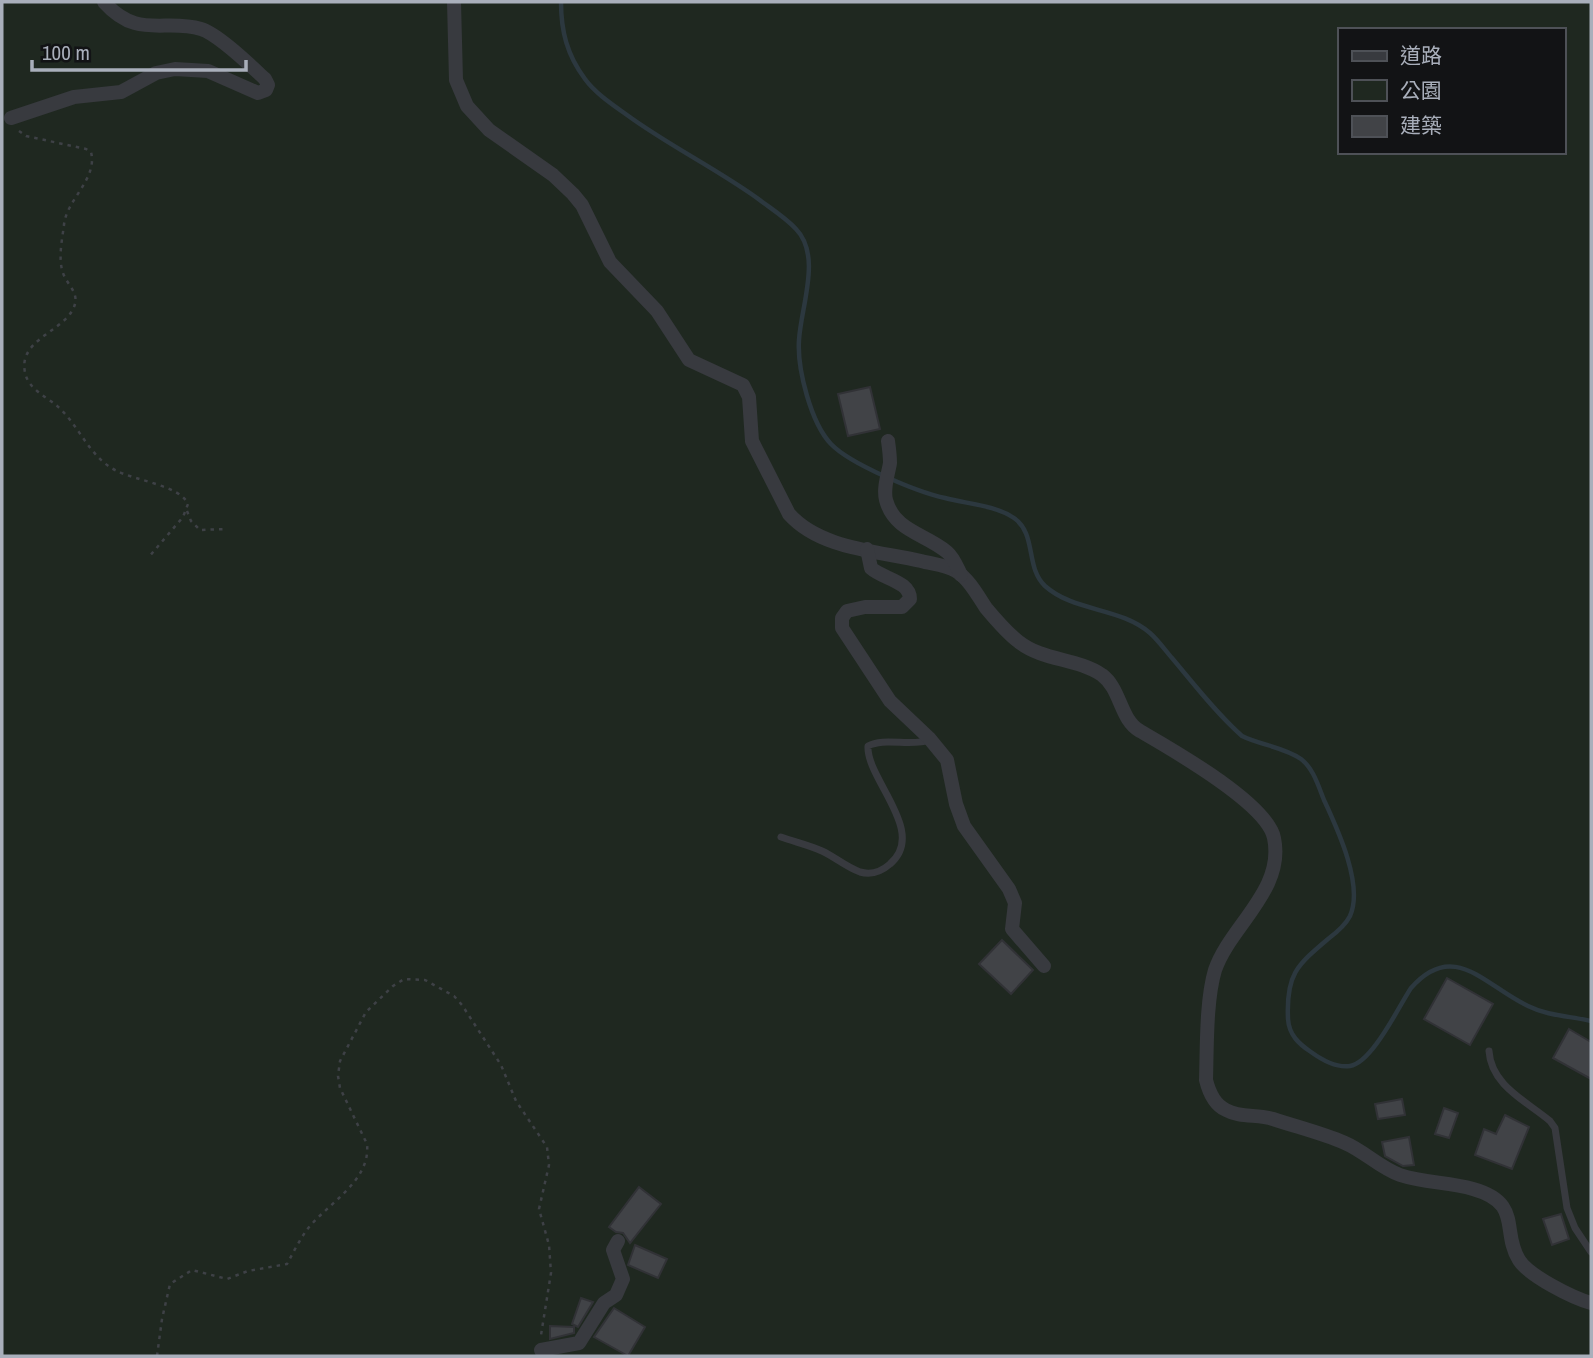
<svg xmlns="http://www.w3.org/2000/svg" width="1593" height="1358" font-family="'Archivo Narrow','Noto Sans TC',sans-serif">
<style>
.green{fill:#1f2820;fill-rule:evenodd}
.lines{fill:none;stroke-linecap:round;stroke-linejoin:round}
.stream{stroke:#2c383f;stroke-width:4.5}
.building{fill:#414347;stroke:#313236;stroke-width:2}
.path{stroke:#3e4146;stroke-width:2.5;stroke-dasharray:3.5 5;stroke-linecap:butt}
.service{stroke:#383a3f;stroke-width:7}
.minor{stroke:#383a3f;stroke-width:14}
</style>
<rect width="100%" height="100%" fill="#17181a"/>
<!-- green -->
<path class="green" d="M2 2H1591V1356H2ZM1339 30H1563V152H1339Z"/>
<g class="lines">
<!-- stream -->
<path class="stream" d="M561 2C561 31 567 55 585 79 595 93 613 105 627 115 668 145 715 168 757 198 770 208 785 217 796 229 822 256 801 306 799 340 797 369 811 423 831 444 850 464 917 492 945 498 967 504 995 505 1014 518 1037 534 1025 567 1045 586 1074 612 1120 607 1150 633 1158 640 1165 650 1172 658 1194 684 1216 713 1242 736 1260 745 1284 747 1301 759 1313 768 1318 785 1324 800 1337 828 1364 885 1350 916 1345 926 1336 933 1328 939 1296 966 1286 975 1288 1019 1289 1035 1299 1044 1311 1052 1322 1060 1336 1068 1350 1066 1372 1063 1399 1006 1411 988 1454 939 1485 986 1528 1006 1548 1016 1570 1016 1591 1021"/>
</g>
<!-- building -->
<g class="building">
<path d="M870 387 880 429 848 436 838 394Z"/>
<path d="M1002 940 1033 970 1011 994 979 964Z"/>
<path d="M1447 978 1493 1004 1470 1045 1424 1019Z"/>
<path d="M1569 1029 1591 1042V1079L1553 1058Z"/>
<path d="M1402 1099 1405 1115 1378 1119 1375 1104Z"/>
<path d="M1444 1108 1458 1113 1449 1138 1435 1134Z"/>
<path d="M1505 1115 1529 1127 1512 1169 1475 1155 1484 1129 1496 1134Z"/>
<path d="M1409 1137 1414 1165 1403 1166 1385 1156 1382 1142Z"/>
<path d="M639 1187 661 1204 630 1243 623 1233 616 1232 609 1227Z"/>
<path d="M1561 1214 1569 1239 1552 1245 1543 1219Z"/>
<path d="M635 1245 667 1259 658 1278 628 1265Z"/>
<path d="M581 1298 593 1302 578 1327 572 1324Z"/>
<path d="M614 1308 645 1327 628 1356 594 1337Z"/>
<path d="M550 1326 574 1327V1333L550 1339Z"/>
</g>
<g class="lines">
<!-- path -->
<g class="path">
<path d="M19 131 26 136 86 149 91 152C98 179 66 200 64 225 62 240 58 259 63 273 68 287 82 294 72 311 59 333 15 342 26 376 30 389 46 397 56 405 79 424 89 458 117 471 134 480 181 486 188 504L183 517 148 558"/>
<path d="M187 511 191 521 200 530 227 529"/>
<path d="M157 1356 162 1319 170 1284 192 1270 227 1279 248 1271 287 1264C293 1253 299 1241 306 1231 326 1204 371 1182 367 1144L340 1088 338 1076 340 1061 366 1012 393 986 404 979 425 980 454 996 462 1005 501 1065 516 1101 547 1147 549 1165 539 1209 549 1245 551 1273 541 1335"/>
</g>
<!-- service -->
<g class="service">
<path d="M781 837C795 842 809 845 822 851 835 857 846 867 860 872 871 875 881 872 890 864 928 832 866 779 868 746 884 737 911 747 930 740"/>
<path d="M1489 1051C1491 1085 1526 1101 1550 1121L1555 1128 1567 1208 1575 1228 1591 1252"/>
</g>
<!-- minor -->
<g class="minor">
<path d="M454 2 456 80 467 106 489 130 553 175 573 194 582 205 610 262 657 311 689 360 743 385 749 397 752 441 789 514C820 549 878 551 921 561 932 564 946 565 956 571 969 579 978 596 986 608 996 620 1007 633 1019 642 1043 661 1077 658 1102 675 1121 689 1120 720 1140 731 1171 749 1267 803 1274 838 1285 890 1230 926 1215 970 1206 1000 1207 1048 1206 1080 1209 1092 1215 1105 1226 1110 1240 1118 1258 1114 1273 1119 1297 1127 1322 1133 1345 1143 1364 1151 1380 1168 1400 1175 1424 1183 1449 1182 1473 1189 1523 1203 1501 1231 1519 1260 1529 1276 1573 1298 1591 1303"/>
<path d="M11 118 74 97 121 92 156 73 175 69 208 71 258 93 266 90 268 85 265 79C251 66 218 34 201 29 164 18 138 40 104 2"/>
<path d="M888 441C889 448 890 455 890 463 888 475 883 488 886 500 894 531 926 534 947 552 954 558 957 567 961 575"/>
<path d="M867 549 871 568C883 579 910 581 910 599L902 607H865L847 611 842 618V628L890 701 929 738 947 760 956 804 964 826 1009 889 1015 903 1012 929 1044 966"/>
<path d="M544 1356 541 1350 579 1343 604 1303 616 1295 623 1279 613 1250 618 1241"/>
</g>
</g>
<!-- border -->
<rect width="1593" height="1358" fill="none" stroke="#a9afbb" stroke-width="7"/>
<!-- legend -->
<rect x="1338" y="28" width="228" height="126" fill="#121315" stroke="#4e5157" stroke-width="2"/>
<rect x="1352" y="51" width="35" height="10" fill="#383a3f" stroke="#4e5157" stroke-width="2"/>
<text x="1400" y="63" font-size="21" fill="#a9afbb">道路</text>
<rect x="1352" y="80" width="35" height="21" fill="#1f2820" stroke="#4e5157" stroke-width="2"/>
<text x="1400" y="98" font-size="21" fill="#a9afbb">公園</text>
<rect x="1352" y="116" width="35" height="21" fill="#414347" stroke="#4e5157" stroke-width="2"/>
<text x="1400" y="133" font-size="21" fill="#a9afbb">建築</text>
<!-- scale -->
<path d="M32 60v10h214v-10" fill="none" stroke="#a9afbb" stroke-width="3.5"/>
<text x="42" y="60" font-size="21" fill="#a9afbb" stroke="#121315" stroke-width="5" paint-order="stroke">100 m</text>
</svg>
